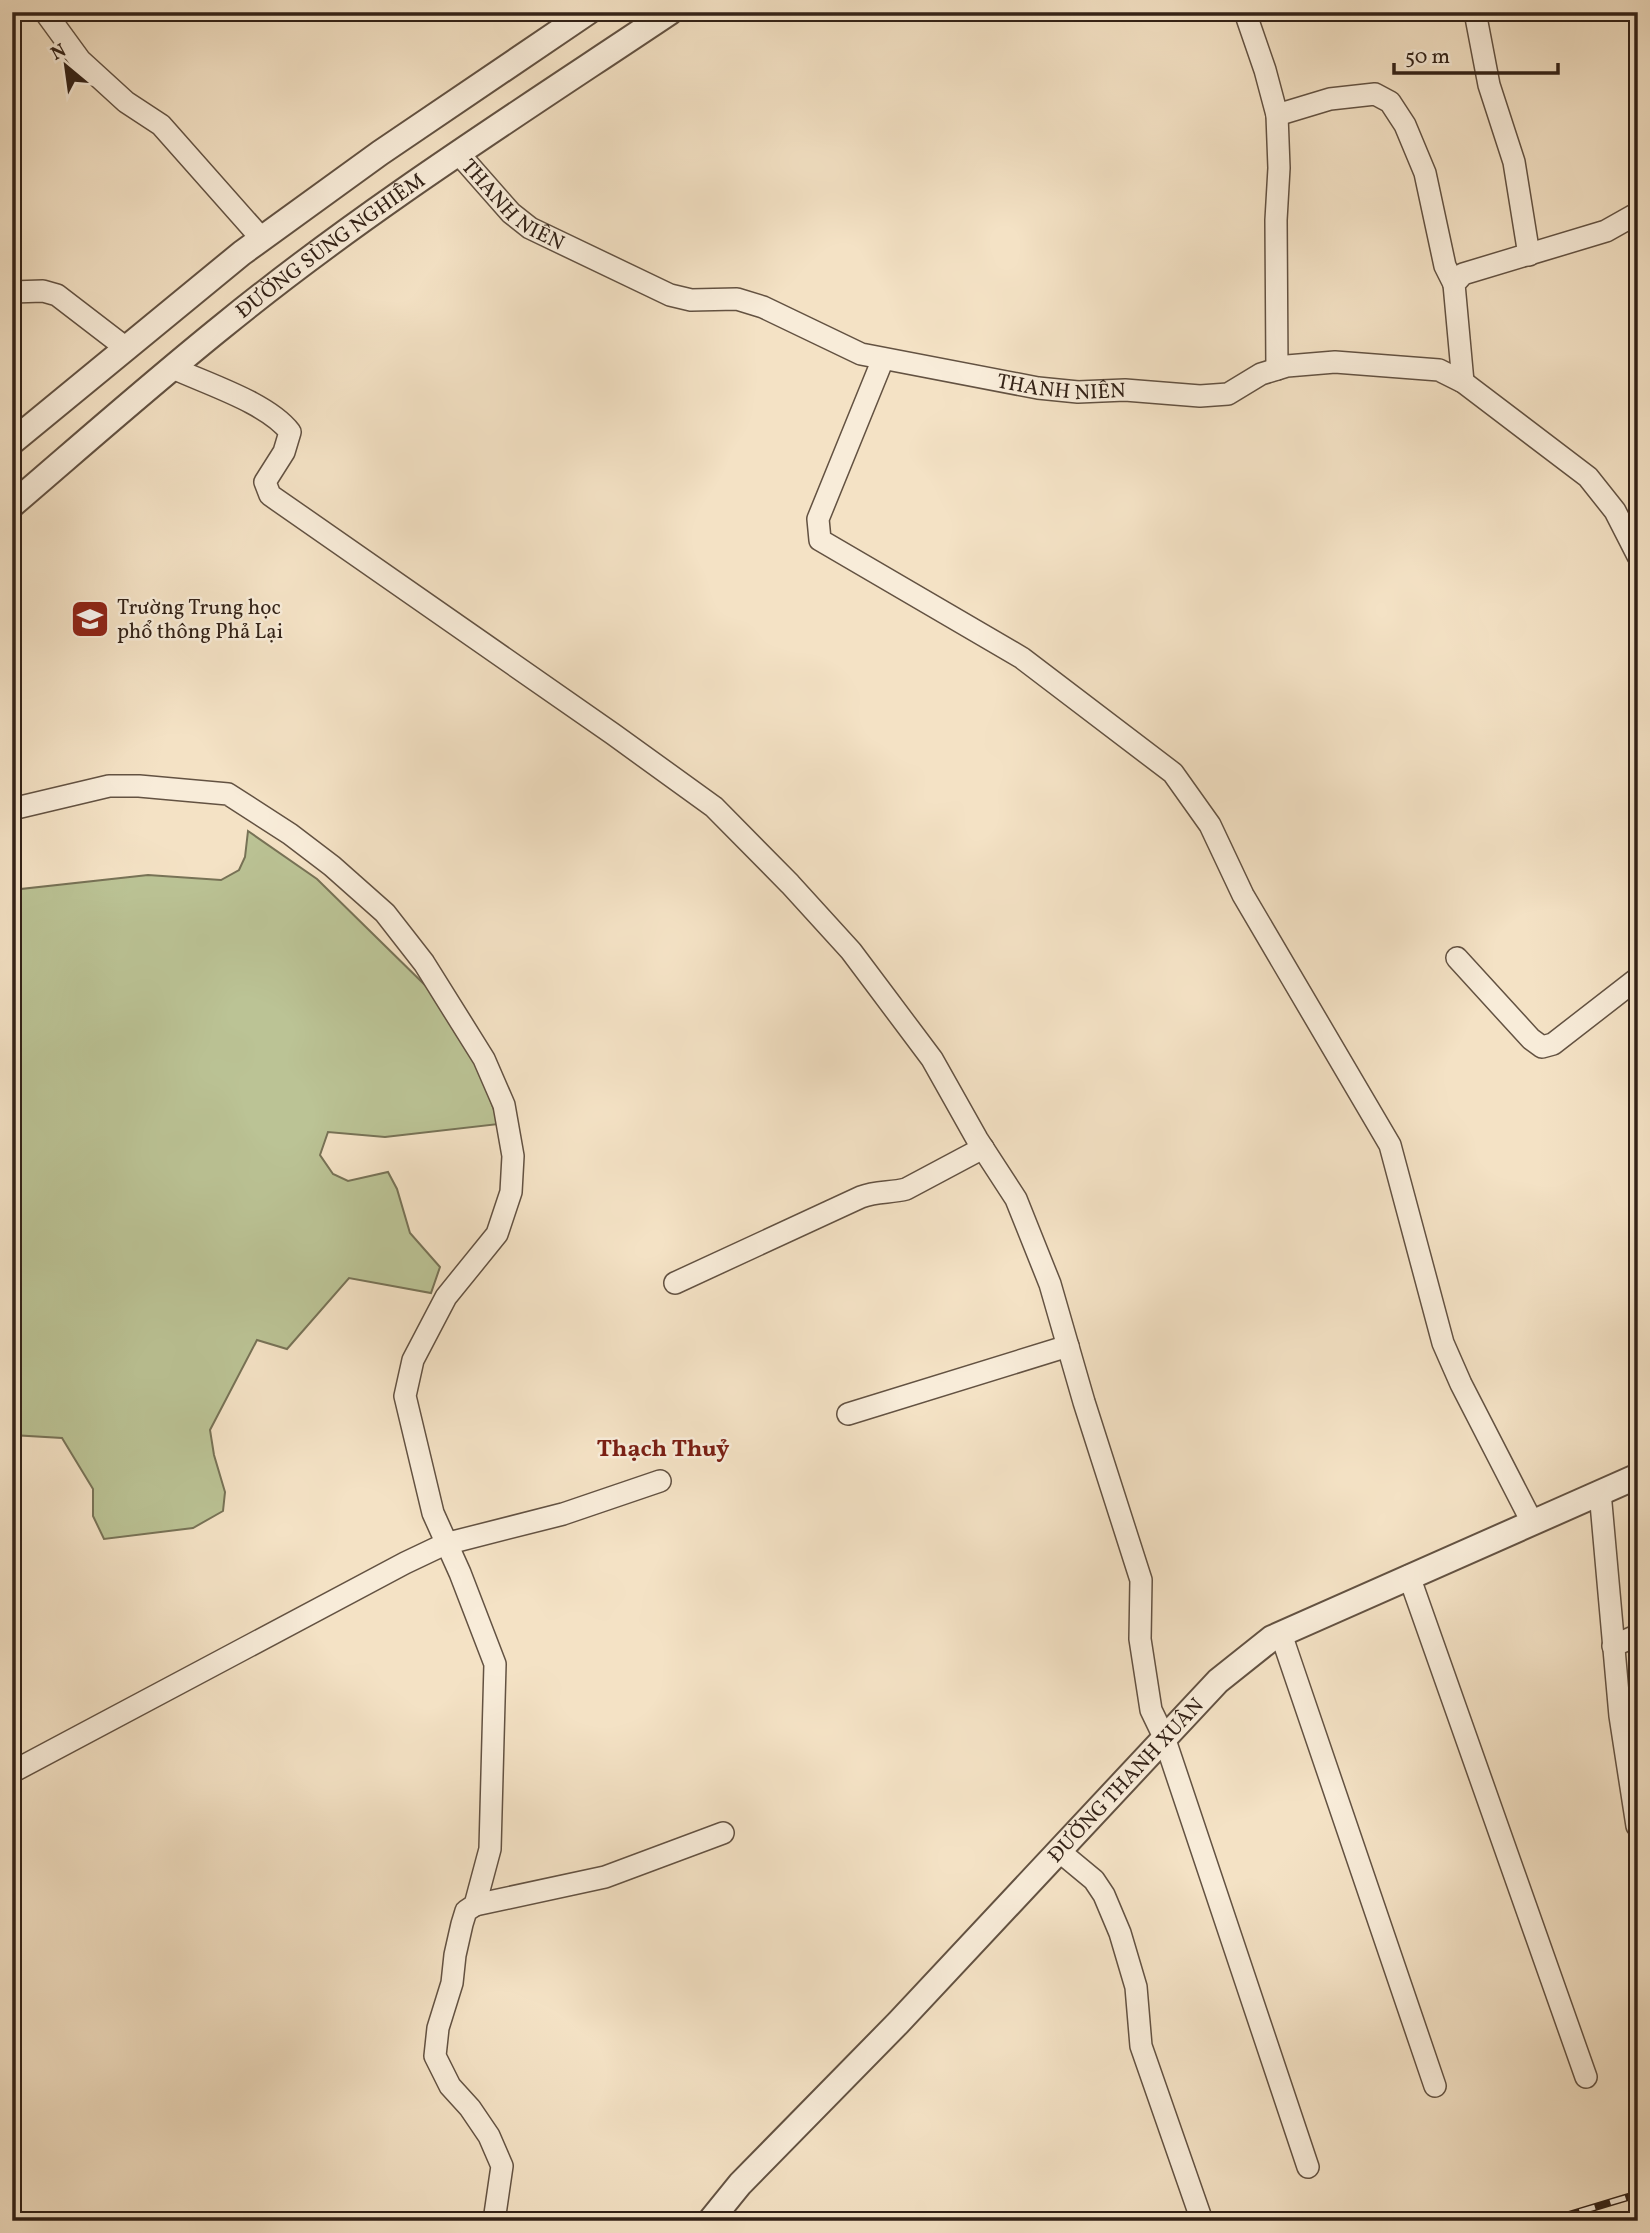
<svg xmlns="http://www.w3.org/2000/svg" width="1650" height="2233" font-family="Vollkorn,serif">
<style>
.green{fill:#bbc395;stroke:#777256;stroke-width:2}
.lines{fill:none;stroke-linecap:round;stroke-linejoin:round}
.minor-casing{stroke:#635242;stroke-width:24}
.tertiary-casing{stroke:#635242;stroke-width:28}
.minor{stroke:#f8ecd9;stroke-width:21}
.tertiary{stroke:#f8ecd9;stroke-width:24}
.rail-casing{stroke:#332217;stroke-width:8}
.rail{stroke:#f8ecd9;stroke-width:5;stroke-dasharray:16;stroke-linecap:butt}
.labels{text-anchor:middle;stroke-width:5;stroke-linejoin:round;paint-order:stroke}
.street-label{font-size:21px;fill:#332217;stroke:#f8ecd9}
.poi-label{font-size:21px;fill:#332217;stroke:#f8ecd9;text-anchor:start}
.quarter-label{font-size:24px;font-weight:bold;fill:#7a1f14;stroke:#f8ecd9}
</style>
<rect width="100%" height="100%" fill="#f4e2c5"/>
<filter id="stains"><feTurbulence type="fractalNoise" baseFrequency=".00286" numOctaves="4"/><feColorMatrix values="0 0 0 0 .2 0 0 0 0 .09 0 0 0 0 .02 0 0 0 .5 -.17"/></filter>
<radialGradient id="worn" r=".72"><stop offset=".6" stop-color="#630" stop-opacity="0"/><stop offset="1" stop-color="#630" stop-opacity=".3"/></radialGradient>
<!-- green -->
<path class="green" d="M248 831 317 879 431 991 477 1063 499 1124 385 1137 328 1132 320 1155 333 1174 348 1181 388 1172 397 1189 410 1233 440 1267 431 1293 349 1278 287 1349 257 1340 210 1430 214 1455 225 1492 223 1511 193 1528 104 1539 93 1516V1489L62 1438 12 1435V890L148 875 221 880 239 870 245 857Z"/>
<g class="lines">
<!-- minor casing -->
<g class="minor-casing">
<g id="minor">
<path d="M45 12 80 60 126 102 161 125 262 239"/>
<path d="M1245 12 1265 70 1277 115 1279 168 1276 220 1277 369"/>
<path d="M1475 12 1489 85 1514 162 1529 255"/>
<path d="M1277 115 1330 99 1375 94 1390 102 1405 125 1425 173 1445 266 1454 284"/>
<path id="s1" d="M459 154 511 213 530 228 670 295 691 300 737 299 763 307 861 354 1038 388 1078 392 1125 390 1200 396 1228 394 1261 374 1287 366 1335 362 1439 370 1463 382 1588 477 1615 511 1638 556"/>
<path d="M12 292 43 291 57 295 126 348"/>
<path d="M883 359 818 519 820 540 1022 658 1173 773 1210 825 1243 895 1390 1145 1443 1343 1461 1384 1532 1522"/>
<path d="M173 368C207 384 268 403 290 432L284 452 265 482 270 495 613 734 714 807 790 884 851 951 932 1059 977 1139 1016 1199 1050 1284 1084 1402 1141 1580 1140 1639 1151 1710 1164 1737 1308 2167"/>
<path d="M1463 382 1454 284 1463 274 1606 231 1638 213"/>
<path d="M12 809 109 786H139L228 794 290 834 332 866 385 913 424 963 484 1059 504 1105 513 1156 511 1192 497 1234 446 1297 413 1360 405 1396 433 1513 460 1573 495 1664 490 1849 475 1905 466 1911 462 1924 455 1955 452 1983 438 2028 435 2056 450 2086 470 2108 489 2136 502 2166 494 2221"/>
<path d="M1457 958 1531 1039 1542 1047 1553 1044 1638 978"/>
<path d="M675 1283 861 1197C876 1191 891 1193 906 1189L983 1148"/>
<path d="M848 1414 1068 1346"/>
<path d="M1600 1492 1620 1716 1637 1826"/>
<path d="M1409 1576 1586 2077"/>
<path d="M1281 1634 1435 2086"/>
<path d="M1613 1646 1638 1635"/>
<path d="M12 1772 405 1563 445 1544 563 1514 660 1481"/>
<path d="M1059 1851 1094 1880 1104 1895 1120 1933 1136 1987 1141 2046 1202 2221"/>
<path d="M475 1905 605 1877 723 1833"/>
</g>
</g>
<!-- tertiary casing -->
<g class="tertiary-casing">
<g id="tertiary">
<path d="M12 442 242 253 380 153 588 12"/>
<path id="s2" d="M12 505C82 445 151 384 223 326 364 211 519 113 670 12"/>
<path id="s3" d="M710 2221 740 2184 898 2023 1218 1681 1272 1638 1638 1476"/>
</g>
</g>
<!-- minor -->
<use href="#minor" class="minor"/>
<!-- tertiary -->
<use href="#tertiary" class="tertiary"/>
<!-- rail casing -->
<g class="rail-casing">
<path id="rail" d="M1549 2221 1638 2194"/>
</g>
<!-- rail -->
<use href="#rail" class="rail"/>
</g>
<!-- icons -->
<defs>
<g id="school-square" transform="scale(2.0125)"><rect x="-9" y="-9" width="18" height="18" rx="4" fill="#8f2418" stroke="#f8ecd9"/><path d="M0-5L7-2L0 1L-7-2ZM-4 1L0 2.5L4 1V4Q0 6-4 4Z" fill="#fff"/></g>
</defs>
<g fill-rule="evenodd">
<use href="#school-square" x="90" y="619"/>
</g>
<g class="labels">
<!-- street labels -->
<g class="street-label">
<text dy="7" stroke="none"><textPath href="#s1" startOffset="75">THANH NIÊN</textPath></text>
<text dy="7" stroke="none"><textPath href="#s2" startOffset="411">ĐƯỜNG SÙNG NGHIÊM</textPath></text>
<text dy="7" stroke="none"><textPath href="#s1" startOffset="665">THANH NIÊN</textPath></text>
<text dy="7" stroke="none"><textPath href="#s3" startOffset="606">ĐƯỜNG THANH XUÂN</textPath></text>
</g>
<!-- poi labels -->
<g class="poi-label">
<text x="117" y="614">Trường Trung học<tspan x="117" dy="24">phổ thông Phả Lại</tspan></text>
</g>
<!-- quarter labels -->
<g class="quarter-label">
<text x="663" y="1456">Thạch Thuỷ</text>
</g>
</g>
<!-- margin -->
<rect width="1650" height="2233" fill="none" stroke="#f4e2c5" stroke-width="42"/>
<rect x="14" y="14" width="1622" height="2205" fill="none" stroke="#332217" stroke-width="3.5"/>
<rect x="21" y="21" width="1608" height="2191" fill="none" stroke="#332217" stroke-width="2"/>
<!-- north arrow -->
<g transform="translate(66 66) rotate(331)" stroke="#f8ecd9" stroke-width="5" paint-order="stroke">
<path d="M0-5L12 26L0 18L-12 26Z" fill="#332217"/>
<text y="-10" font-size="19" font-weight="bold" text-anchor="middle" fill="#332217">N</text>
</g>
<!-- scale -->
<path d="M1394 63v10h164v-10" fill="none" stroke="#332217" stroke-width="3.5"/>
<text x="1405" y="63" font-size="21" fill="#332217" stroke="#f8ecd9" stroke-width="5" paint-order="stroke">50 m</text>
<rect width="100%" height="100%" filter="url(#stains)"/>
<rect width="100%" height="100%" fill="url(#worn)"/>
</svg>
